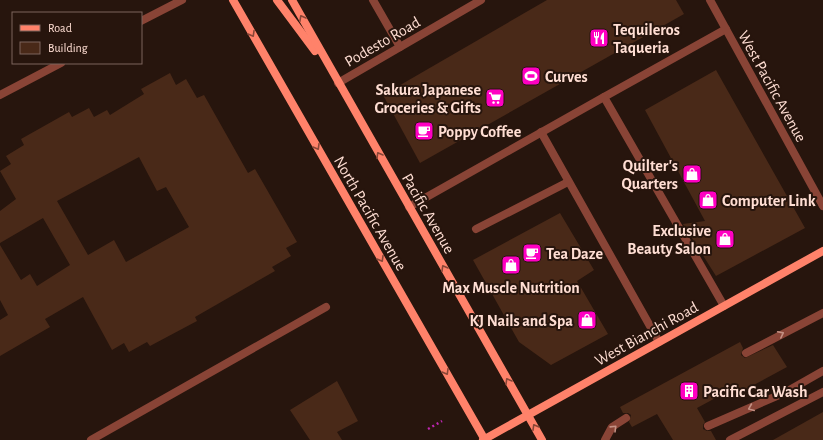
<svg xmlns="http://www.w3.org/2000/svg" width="823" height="440" font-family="'Alegreya Sans',sans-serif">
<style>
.building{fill:#492918;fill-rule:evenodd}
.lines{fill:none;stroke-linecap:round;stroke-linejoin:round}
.path{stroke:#bf27b3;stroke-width:2.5;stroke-dasharray:2 3;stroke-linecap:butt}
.lane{stroke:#894436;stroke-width:8}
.street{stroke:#894436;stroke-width:8}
.secondary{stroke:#ff826a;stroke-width:8}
.oneway{stroke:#884637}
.oneway2{stroke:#c49184}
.labels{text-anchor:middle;stroke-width:4;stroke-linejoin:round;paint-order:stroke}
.poi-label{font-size:16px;font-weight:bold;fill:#ffded3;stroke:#27150d;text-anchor:start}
.street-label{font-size:16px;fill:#ffded3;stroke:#27150d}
</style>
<rect width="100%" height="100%" fill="#27150d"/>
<!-- building -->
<g class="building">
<path d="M547 0H676L684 14 420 163 383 95Z"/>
<path d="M716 70 805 228 716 276 683 224 705 221 645 110Z"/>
<path d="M170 73 176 85 186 79 197 98 204 95 248 173 255 169 297 242 286 248 291 256 272 267 275 271 195 317 197 321 150 346 147 342 129 352 124 343 112 350 83 297 45 319 50 327 0 356V320L8 315 0 300V245L21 280 30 274 37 286 70 265 43 218 0 243V211L16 199 0 171 11 164 6 156 24 145 21 139 69 112 72 117 89 108 94 117 107 110 110 115 144 94 141 89ZM139 157 157 191 166 187 189 227 126 262 114 240 88 255 57 201Z"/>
<path d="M560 213 594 270 577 281 608 334 551 365 519 342 473 260Z"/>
<path d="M740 342 743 348 741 355 745 358 773 345 787 367 737 394 734 388 697 408 705 422 703 425V429L707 431H711L716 440H673L657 414 632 427 629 422 631 415 628 413H623L620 407Z"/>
<path d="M337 381 358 421 337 432 342 440H310L290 410Z"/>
<path d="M823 412V440H773Z"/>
</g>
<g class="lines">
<!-- path -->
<path class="path" d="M428 429 442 421"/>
<!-- lane -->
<g class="lane">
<path d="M373 0 400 47"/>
<path d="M604 97 726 29"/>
<path d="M541 132 659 342"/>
<path d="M409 207 604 97 724 306"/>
<path d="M476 229 568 182"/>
<path d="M746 353 823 313"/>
<path d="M708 426 786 392 823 371"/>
<path d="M605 440 612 427 626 418"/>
<path d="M730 440 823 392"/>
</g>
<!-- street -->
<g class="street">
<path d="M710 0 823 206"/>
<path d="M141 21 182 0"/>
<path d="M338 83 481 0"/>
<path d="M0 95 61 63"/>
<path d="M91 440 326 307"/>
</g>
<!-- secondary -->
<g class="secondary">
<path d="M233 0 485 440"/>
<path d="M277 0 315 51"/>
<path d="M292 0 542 440"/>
<path d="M483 440 823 251"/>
</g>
</g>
<!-- one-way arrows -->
<defs><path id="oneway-chevron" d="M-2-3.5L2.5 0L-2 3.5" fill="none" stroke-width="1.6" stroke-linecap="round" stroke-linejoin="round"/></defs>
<g class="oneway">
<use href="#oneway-chevron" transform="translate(302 18) rotate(-119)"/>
<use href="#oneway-chevron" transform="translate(252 34) rotate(60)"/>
<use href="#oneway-chevron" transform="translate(317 147) rotate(60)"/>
<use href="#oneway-chevron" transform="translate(379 155) rotate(-120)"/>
<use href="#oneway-chevron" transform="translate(381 259) rotate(60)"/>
<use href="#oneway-chevron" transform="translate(444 268) rotate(-120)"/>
<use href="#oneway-chevron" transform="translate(446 372) rotate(60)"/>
<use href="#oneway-chevron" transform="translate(508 381) rotate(-120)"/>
<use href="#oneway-chevron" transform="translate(535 427) rotate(-120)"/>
</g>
<g class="oneway2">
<use href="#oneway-chevron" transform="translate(781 334) rotate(-27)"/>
<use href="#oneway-chevron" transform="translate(751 408) rotate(157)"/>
<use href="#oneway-chevron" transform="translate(614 428) rotate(-44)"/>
</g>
<!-- icons -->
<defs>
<g id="restaurant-square" transform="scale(1)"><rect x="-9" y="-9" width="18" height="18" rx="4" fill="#fe00c2" stroke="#27150d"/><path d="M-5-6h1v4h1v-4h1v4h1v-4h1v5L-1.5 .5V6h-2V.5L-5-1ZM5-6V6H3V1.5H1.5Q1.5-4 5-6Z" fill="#fff"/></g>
<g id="stadium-square" transform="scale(1)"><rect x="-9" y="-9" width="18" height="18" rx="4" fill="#fe00c2" stroke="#27150d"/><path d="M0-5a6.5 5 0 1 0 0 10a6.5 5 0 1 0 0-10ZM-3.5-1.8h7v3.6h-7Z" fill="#fff"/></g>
<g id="supermarket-square" transform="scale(1)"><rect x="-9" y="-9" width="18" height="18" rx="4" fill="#fe00c2" stroke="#27150d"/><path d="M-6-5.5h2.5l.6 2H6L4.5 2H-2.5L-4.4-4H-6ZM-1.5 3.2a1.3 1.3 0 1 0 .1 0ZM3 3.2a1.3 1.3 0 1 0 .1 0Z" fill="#fff"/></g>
<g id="cafe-square" transform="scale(1)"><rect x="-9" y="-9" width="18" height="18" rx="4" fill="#fe00c2" stroke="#27150d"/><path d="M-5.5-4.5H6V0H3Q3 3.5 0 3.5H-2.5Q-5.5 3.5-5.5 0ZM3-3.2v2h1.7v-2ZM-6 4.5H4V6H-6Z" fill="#fff"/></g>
<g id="shop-square" transform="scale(1)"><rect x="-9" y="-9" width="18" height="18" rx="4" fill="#fe00c2" stroke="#27150d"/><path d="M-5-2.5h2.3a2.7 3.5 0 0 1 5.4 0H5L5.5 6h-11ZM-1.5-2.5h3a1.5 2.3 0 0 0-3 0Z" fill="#fff"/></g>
<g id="building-square" transform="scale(1)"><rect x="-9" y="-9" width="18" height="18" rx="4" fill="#fe00c2" stroke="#27150d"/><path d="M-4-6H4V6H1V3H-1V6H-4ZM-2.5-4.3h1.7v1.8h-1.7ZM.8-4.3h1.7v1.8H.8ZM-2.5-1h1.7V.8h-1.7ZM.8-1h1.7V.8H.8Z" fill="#fff"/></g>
</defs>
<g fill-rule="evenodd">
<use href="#restaurant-square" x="599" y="38"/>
<use href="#stadium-square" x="531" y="76"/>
<use href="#supermarket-square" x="495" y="98"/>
<use href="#cafe-square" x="424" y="131"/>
<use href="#shop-square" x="692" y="174"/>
<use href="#shop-square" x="708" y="200"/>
<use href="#shop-square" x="725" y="239"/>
<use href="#cafe-square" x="532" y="253"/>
<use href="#shop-square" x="511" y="265"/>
<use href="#shop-square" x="587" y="320"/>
<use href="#building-square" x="689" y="391"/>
</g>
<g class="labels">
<!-- poi labels -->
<g class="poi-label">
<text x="613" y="35">Tequileros<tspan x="613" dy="18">Taqueria</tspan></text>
<text x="545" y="82">Curves</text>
<text x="481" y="95" text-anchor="end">Sakura Japanese<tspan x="481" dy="18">Groceries &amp; Gifts</tspan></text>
<text x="438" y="137">Poppy Coffee</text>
<text x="678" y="171" text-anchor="end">Quilter's<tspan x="678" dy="18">Quarters</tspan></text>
<text x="722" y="206">Computer Link</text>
<text x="711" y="236" text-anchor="end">Exclusive<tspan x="711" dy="18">Beauty Salon</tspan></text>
<text x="546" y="259">Tea Daze</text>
<text x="511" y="293" text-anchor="middle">Max Muscle Nutrition</text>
<text x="573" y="326" text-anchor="end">KJ Nails and Spa</text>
<text x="703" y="397">Pacific Car Wash</text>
</g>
<!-- street labels -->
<g class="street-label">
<text transform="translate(382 41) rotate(-30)" y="6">Podesto Road</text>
<text transform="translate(773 86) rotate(61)" y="6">West Pacific Avenue</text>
<text transform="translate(371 213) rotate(60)" y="6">North Pacific Avenue</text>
<text transform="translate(429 213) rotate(60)" y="6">Pacific Avenue</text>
<text transform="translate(646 333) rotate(-29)" y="6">West Bianchi Road</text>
</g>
</g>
<!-- legend -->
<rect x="12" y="12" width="130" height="52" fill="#27150d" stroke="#7d655c"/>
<rect x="20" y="25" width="20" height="6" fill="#ff826a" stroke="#7d655c"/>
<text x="48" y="32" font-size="12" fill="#ffded3">Road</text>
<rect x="20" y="42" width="20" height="12" fill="#492918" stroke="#7d655c"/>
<text x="48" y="52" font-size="12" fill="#ffded3">Building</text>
</svg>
